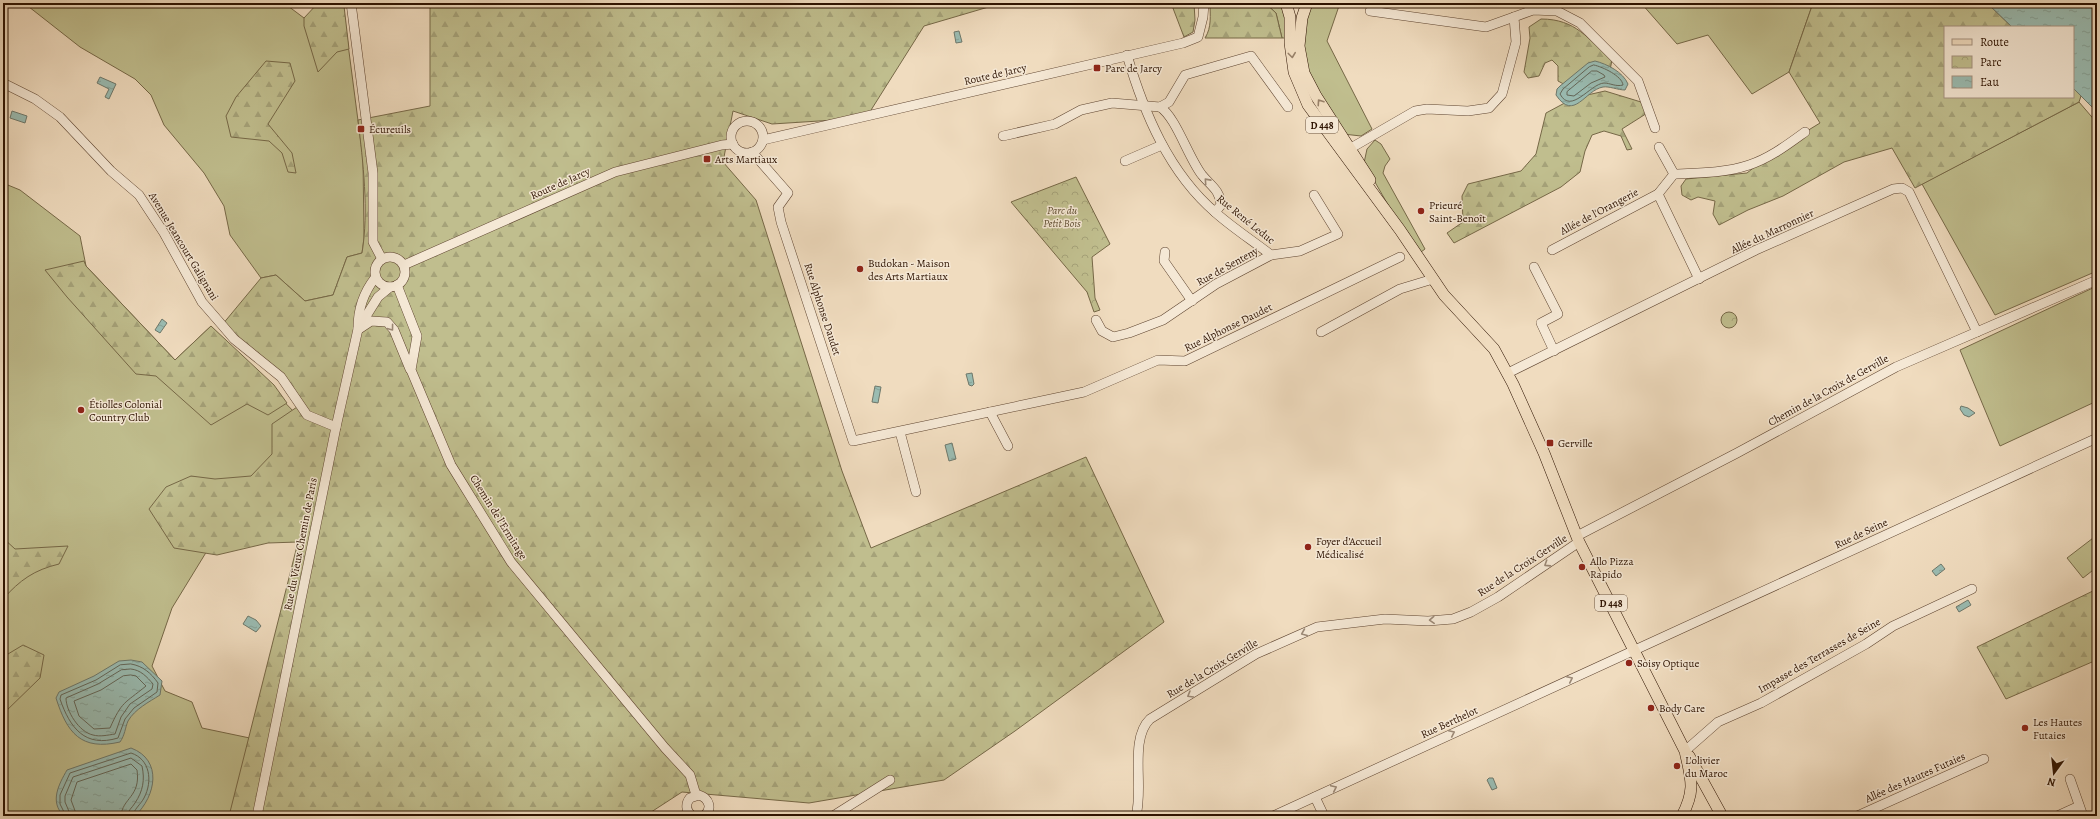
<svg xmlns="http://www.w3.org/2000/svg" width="2100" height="819" font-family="Alegreya,serif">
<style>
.green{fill:#c0be8e;stroke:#766847}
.forest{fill:url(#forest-firs);stroke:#766847}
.park{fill:url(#park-crowns);stroke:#766847}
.water{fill:url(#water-ripples);stroke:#6e786b}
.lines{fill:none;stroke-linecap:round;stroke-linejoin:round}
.shore{stroke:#646759;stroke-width:1}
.minor-casing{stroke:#5e4430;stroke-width:10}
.major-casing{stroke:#2d1200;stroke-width:12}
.minor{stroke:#f5e8d5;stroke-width:9}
.major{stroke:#f0dcbf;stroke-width:11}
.oneway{stroke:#988169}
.oneway2{stroke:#9b8875}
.poi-dot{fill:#8f2418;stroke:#f5e8d5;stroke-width:1.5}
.labels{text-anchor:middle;stroke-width:3;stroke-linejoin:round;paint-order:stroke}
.shield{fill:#f5e8d5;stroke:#695240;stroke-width:1}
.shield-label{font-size:10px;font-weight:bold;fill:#2d1200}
.poi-label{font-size:11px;fill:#2d1200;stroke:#f5e8d5;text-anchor:start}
.street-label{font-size:11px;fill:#2d1200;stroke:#f5e8d5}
.park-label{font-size:11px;font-style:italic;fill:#604e32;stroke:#f5e8d5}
</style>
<defs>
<pattern id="forest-firs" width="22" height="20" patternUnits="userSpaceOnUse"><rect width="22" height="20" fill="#c0be8e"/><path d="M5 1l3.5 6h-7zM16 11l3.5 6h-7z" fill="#a5a279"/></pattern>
<pattern id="park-crowns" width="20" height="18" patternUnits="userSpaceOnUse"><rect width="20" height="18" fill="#c0be8e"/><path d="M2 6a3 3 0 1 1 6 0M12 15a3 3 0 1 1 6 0" fill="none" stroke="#a5a279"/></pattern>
<pattern id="water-ripples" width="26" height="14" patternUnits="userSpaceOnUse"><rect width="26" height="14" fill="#9abcb2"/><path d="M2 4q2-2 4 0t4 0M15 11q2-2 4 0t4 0" fill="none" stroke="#85a197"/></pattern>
</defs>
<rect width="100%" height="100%" fill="#f0dcbf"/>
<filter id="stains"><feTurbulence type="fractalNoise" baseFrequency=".005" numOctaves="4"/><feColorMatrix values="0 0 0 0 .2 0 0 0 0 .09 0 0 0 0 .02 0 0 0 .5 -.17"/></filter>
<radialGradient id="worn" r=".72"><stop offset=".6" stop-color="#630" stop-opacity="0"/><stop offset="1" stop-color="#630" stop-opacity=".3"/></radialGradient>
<!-- green -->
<g class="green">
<path d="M24 3H284L304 18 345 21 363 159 364 238 362 253 347 257 333 295 305 301 276 275 261 278 230 235 224 206 204 173 164 125 151 95 135 79 80 47Z"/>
<path d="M1265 3H1282L1286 16 1285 38H1282L1276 13Z"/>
<path d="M1309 3H1340L1327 41 1372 129 1361 136 1343 134 1304 73 1303 20Z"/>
<path d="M1641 3H1813L1789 72 1752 94 1708 35 1677 44Z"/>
<path d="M2079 102 2097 123V271L1995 315 1922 184Z"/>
<path d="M1375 140 1381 144 1390 159 1385 166 1383 173 1425 249 1421 252 1391 210 1364 163 1367 149Z"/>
<path d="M3 183 20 190 80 236 86 266 175 360 211 326 324 443 229 515 172 608 152 666 165 691 192 702 202 728 264 741 248 816H3Z"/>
<path d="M2097 286V401L2000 446 1960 350Z"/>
<path d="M2097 535V567L2083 578 2067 558Z"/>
</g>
<!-- forest -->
<g class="forest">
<path d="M318 3H337L344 6 349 49 337 52 318 72 304 26V18Z"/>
<path d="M430 3H1002L924 26 866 118 772 124 733 111 723 162 756 200 842 471 871 548 1086 457 1164 622 1015 731 944 780 809 803 682 792 645 816H229L298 542 268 543 217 555 174 548 149 509 166 487 191 476 215 479 251 476 272 454V424L300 405 270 368 222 325 261 278 276 275 305 301 333 295 347 257 362 253C369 211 363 162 358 120L430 106Z"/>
<path d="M1171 3H1194L1195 20 1193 32 1184 37Z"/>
<path d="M1210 3H1265L1276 13 1282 38H1205C1212 27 1210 15 1210 3Z"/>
<path d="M1813 3H1987L2012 27H1945V97H2073V88L2081 96 2079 102 1915 188 1892 148 1844 162 1783 196 1748 210 1719 225 1713 214 1715 201 1698 197 1691 200 1682 195 1681 186 1686 179 1747 173 1776 150 1820 123 1789 72Z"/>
<path d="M1541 19C1576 19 1588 39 1612 60L1610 70 1571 88 1558 81V66L1552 60 1545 63 1539 76 1528 78 1524 72 1530 38 1529 27Z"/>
<path d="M266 61 290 63 295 81 268 124 292 153 296 173 288 172 282 153 269 141 231 137 226 116 236 97Z"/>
<path d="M1605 91 1641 102 1652 110 1622 129 1632 149 1627 150 1621 136 1604 131 1592 135 1585 151 1580 172 1561 187 1454 243 1447 233 1463 222 1462 196 1468 184 1521 171 1536 154 1546 113 1574 98Z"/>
<path d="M84 261 86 266 175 360 211 326 274 385 287 403 268 415 247 404 211 425 156 376 136 374 67 297 45 270Z"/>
<path d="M3 538 15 549 68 546 59 564C34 570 20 580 3 599Z"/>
<path d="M2097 589V669L2092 662 2006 699 1977 647Z"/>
<path d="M23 645 44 655 40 678 3 714V657Z"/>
</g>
<!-- park -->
<g class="park">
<path d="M1076 177 1110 244 1092 257 1095 298 1100 310 1094 312 1087 292 1011 202Z"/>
<circle cx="1729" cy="320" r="8"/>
</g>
<!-- water -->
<g class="water">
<path d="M1987 3H2097V112L2073 88V27H2012Z"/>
<path d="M959 31 962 42 956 43 954 32Z"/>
<path d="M1595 61C1607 64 1623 72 1628 84L1625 90C1618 90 1609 86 1603 87 1585 90 1574 122 1556 95L1557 89 1560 86 1588 63Z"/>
<path d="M100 77 116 84 109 99 105 97 109 89 97 83Z"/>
<path d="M12 111 27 116 25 123 10 118Z"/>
<path d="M162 319 167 323 160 333 155 330Z"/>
<path d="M972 373 974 384 972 386 969 385 966 374Z"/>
<path d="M875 386 881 387 878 403 872 402Z"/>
<path d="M1961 406 1968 408 1975 413 1969 417 1964 415 1960 409Z"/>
<path d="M952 443 956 459 949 461 945 445Z"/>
<path d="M1941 564 1945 569 1936 576 1932 571Z"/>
<path d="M1968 600 1971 605 1959 612 1956 607Z"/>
<path d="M248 616 256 620 261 626 256 632 243 624Z"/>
<path d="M131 660 142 662 162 681 160 695C149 702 135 709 128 721 125 728 125 735 120 742 81 751 67 733 56 698L59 692 94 676 119 661Z"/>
<path d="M131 748C163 760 156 796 135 816H64C49 802 59 784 67 770Z"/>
<path d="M1489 778H1493L1497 788 1492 790 1487 780Z"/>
</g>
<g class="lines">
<!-- shore -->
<g class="shore">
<path d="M1594 65C1603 67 1622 76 1623 85 1616 87 1610 83 1604 83 1590 84 1571 115 1560 94L1563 89 1589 67Z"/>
<path d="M1592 71H1597L1604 75 1605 77 1591 83 1574 96 1567 95V92Z"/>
<path d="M131 664C143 666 151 673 158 683L157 692 134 708 125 719 118 738C85 748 70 728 60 699L61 695 96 680 120 665Z"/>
<path d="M131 669C141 670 147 677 153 684L152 689 130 704 121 717 115 734C108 735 100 737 93 735 79 732 66 711 66 698L98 684 121 670Z"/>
<path d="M131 675 136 676 146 686C124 704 122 701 110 728L94 729 79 716 74 701 101 690 123 676Z"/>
<path d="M66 816 60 804V795L70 773 131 753C150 759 153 781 144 798 141 804 133 810 133 816"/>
<path d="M71 816 65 802V796L73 777 131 758 142 766C145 780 143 791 135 803 132 808 128 810 127 816"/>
<path d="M77 816 71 800 77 782 131 764 137 770C141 797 122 798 121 816"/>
</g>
<!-- minor casing -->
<g class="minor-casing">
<g id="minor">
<path d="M351 3 373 173V242L382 259"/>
<path d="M1370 11 1486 27 1514 17"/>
<path d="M1127 55C1144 113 1169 173 1216 213 1233 228 1253 241 1271 255"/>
<path d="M3 83 35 99 60 117 111 171 139 195 164 233 202 302 222 325 234 339 281 377 307 415 336 427"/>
<path d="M1160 107C1176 117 1188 157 1202 175 1211 186 1220 190 1221 205L1215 212"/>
<circle cx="747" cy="137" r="16"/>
<path d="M1003 136 1055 124 1081 110 1112 103 1160 107 1169 102 1185 75 1251 56 1288 107"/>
<path d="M763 140 1183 43 1198 37 1203 17 1204 3"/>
<path d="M1659 147 1674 174 1658 194 1699 279"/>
<path d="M1351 148 1415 111 1427 109 1468 111 1489 108 1502 94 1516 42 1514 17 1533 10 1557 11 1580 23 1638 81 1655 128"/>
<path d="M752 152 788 193 778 207 781 222 853 441 1084 392 1158 360 1185 361 1400 257"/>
<path d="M1125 161 1162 145"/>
<path d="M1674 174C1699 173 1725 173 1749 165 1770 158 1787 145 1805 132"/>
<path d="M1552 250 1658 194"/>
<path d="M1165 252 1164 261 1192 301"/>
<circle cx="390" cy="272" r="15"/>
<path d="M404 265 615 172 722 145 733 144"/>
<path d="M1534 267 1558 314 1541 323 1554 351"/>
<path d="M397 285 417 336 411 370 451 465 511 562 665 748 690 775 696 795"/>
<path d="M1096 320 1102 331 1113 337 1129 333 1163 320 1216 284 1271 255 1300 251 1338 234 1314 195"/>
<path d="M358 328C358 310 364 292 375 278"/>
<path d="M359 329 371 321 387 322 394 330 410 369"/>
<path d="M1321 332 1400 289 1433 279"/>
<path d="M1508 373 1756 250 1893 189 1902 188 1909 192 1977 332"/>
<path d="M990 412 1008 446"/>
<path d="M900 432 916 492"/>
<path d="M1577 536 1737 453 1896 367 2097 280"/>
<path d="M1685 751 1718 722 1761 703 1866 644 1893 626 1972 589"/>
<path d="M2070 779 2083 816"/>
<path d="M1315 797 1324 816"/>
<path d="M257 816 336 427 358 329 378 297 390 287"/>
<path d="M692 816C686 811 685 804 690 798L699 795C709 798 713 809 704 816"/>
<path d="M833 816 890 780"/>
<path d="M1136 816C1144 787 1129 739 1150 719L1256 654 1317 627 1385 619 1428 621 1453 619 1471 612 1498 597 1579 542"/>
<path d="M1273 816 2097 438"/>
<path d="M1857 816 1984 759"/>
<path d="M2057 816 2079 806"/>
</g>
</g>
<!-- major casing -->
<g class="major-casing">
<g id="major">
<path d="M1286 3 1290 17V43L1294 72 1308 105 1400 230 1444 295 1494 349 1513 384 1544 453 1579 542 1685 751C1691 779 1696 789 1682 816"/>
<path d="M1307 3 1302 18 1299 46 1304 73 1316 96 1370 180"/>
<path d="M1689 756 1722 816"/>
</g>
</g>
<!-- minor -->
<use href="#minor" class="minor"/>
<!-- major -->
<use href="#major" class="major"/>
</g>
<!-- one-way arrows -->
<defs><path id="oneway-chevron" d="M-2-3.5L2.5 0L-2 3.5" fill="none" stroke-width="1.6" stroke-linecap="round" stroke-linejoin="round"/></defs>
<g class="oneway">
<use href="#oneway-chevron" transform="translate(1292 55) rotate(83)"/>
<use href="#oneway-chevron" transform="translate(1320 102) rotate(-124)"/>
</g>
<g class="oneway2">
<use href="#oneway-chevron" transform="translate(1207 181) rotate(-132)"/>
<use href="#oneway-chevron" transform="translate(391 328) rotate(53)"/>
<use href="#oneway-chevron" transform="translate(1547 564) rotate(147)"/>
<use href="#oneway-chevron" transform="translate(1432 620) rotate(177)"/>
<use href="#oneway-chevron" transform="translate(1304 633) rotate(157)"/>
<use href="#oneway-chevron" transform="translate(1570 679) rotate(-25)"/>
<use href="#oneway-chevron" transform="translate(1190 695) rotate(150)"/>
<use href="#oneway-chevron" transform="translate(1452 733) rotate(-25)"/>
<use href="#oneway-chevron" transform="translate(1334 788) rotate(-25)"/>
</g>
<!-- markers -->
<g class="poi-dot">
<rect x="1093" y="64" width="8" height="8" rx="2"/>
<rect x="357" y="125" width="8" height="8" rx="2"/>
<rect x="703" y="155" width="8" height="8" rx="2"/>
<circle cx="1421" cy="211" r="4"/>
<circle cx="860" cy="269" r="4"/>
<circle cx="81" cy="410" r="4"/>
<rect x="1546" y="439" width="8" height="8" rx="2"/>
<circle cx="1308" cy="547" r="4"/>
<circle cx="1582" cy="567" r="4"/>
<circle cx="1629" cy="663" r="4"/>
<circle cx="1651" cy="708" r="4"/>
<circle cx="2025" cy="728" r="4"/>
<circle cx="1677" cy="766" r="4"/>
</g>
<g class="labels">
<!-- shield labels -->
<g class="shield">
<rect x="1306" y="117" width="32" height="16" rx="3"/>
<rect x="1595" y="595" width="32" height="16" rx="3"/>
</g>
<g class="shield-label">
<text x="1322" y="129">D 448</text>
<text x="1611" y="607">D 448</text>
</g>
<!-- poi labels -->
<g class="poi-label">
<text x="1105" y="72">Parc de Jarcy</text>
<text x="369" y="133">Écureuils</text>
<text x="715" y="163">Arts Martiaux</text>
<text x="1429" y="209">Prieuré<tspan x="1429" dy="13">Saint-Benoît</tspan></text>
<text x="868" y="267">Budokan - Maison<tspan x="868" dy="13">des Arts Martiaux</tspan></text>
<text x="89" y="408">Étiolles Colonial<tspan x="89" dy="13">Country Club</tspan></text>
<text x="1558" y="447">Gerville</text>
<text x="1316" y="545">Foyer d’Accueil<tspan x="1316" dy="13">Médicalisé</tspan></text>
<text x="1590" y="565">Allo Pizza<tspan x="1590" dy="13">Rapido</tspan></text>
<text x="1637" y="667">Soisy Optique</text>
<text x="1659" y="712">Body Care</text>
<text x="2033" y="726">Les Hautes<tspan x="2033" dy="13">Futaies</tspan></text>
<text x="1685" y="764">L'olivier<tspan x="1685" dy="13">du Maroc</tspan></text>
</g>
<!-- street labels -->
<g class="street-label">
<text transform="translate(995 74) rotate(-13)" y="4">Route de Jarcy</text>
<text transform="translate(560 183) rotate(-24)" y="4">Route de Jarcy</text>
<text transform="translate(1599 211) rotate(-28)" y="4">Allée de l'Orangerie</text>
<text transform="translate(1246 219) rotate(39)" y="4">Rue René Leduc</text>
<text transform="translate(1772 231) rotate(-25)" y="4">Allée du Marronnier</text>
<text transform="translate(184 246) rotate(59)" y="4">Avenue Jeancourt Galignani</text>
<text transform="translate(1227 266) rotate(-29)" y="4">Rue de Senteny</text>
<text transform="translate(823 309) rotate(72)" y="4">Rue Alphonse Daudet</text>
<text transform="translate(1228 327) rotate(-26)" y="4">Rue Alphonse Daudet</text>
<text transform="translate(1828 390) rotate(-29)" y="4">Chemin de la Croix de Gerville</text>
<text transform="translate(499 517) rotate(58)" y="4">Chemin de l'Ermitage</text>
<text transform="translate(1861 533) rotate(-25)" y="4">Rue de Seine</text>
<text transform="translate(300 544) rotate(-79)" y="4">Rue du Vieux Chemin de Paris</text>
<text transform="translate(1522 565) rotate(-33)" y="4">Rue de la Croix Gerville</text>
<text transform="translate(1819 655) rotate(-30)" y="4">Impasse des Terrasses de Seine</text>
<text transform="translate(1212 668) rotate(-31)" y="4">Rue de la Croix Gerville</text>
<text transform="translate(1449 722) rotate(-25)" y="4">Rue Berthelot</text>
<text transform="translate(1915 777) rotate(-24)" y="4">Allée des Hautes Futaies</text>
</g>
<!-- park labels -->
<g class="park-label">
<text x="1062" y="214">Parc du<tspan x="1062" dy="13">Petit Bois</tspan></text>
</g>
</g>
<!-- margin -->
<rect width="2100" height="819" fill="none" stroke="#f0dcbf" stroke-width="16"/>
<rect x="4" y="4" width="2092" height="811" fill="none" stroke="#2d1200" stroke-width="2"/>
<rect x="8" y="8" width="2084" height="803" fill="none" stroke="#2d1200"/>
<!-- legend -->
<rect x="1944" y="26" width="130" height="72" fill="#f5e8d5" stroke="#a59280"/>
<rect x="1952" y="39" width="20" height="6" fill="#f0dcbf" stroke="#a59280"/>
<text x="1980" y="46" font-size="12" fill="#2d1200">Route</text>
<rect x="1952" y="56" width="20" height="12" fill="url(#park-crowns)" stroke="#a59280"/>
<text x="1980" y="66" font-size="12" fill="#2d1200">Parc</text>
<rect x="1952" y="76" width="20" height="12" fill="url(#water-ripples)" stroke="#a59280"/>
<text x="1980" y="86" font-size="12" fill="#2d1200">Eau</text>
<!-- north arrow -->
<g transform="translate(2054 773) rotate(195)" stroke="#f5e8d5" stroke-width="3" paint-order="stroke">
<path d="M0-3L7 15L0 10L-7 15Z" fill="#2d1200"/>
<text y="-6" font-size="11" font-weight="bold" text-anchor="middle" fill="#2d1200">N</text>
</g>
<rect width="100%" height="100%" filter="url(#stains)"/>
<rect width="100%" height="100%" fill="url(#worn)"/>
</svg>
